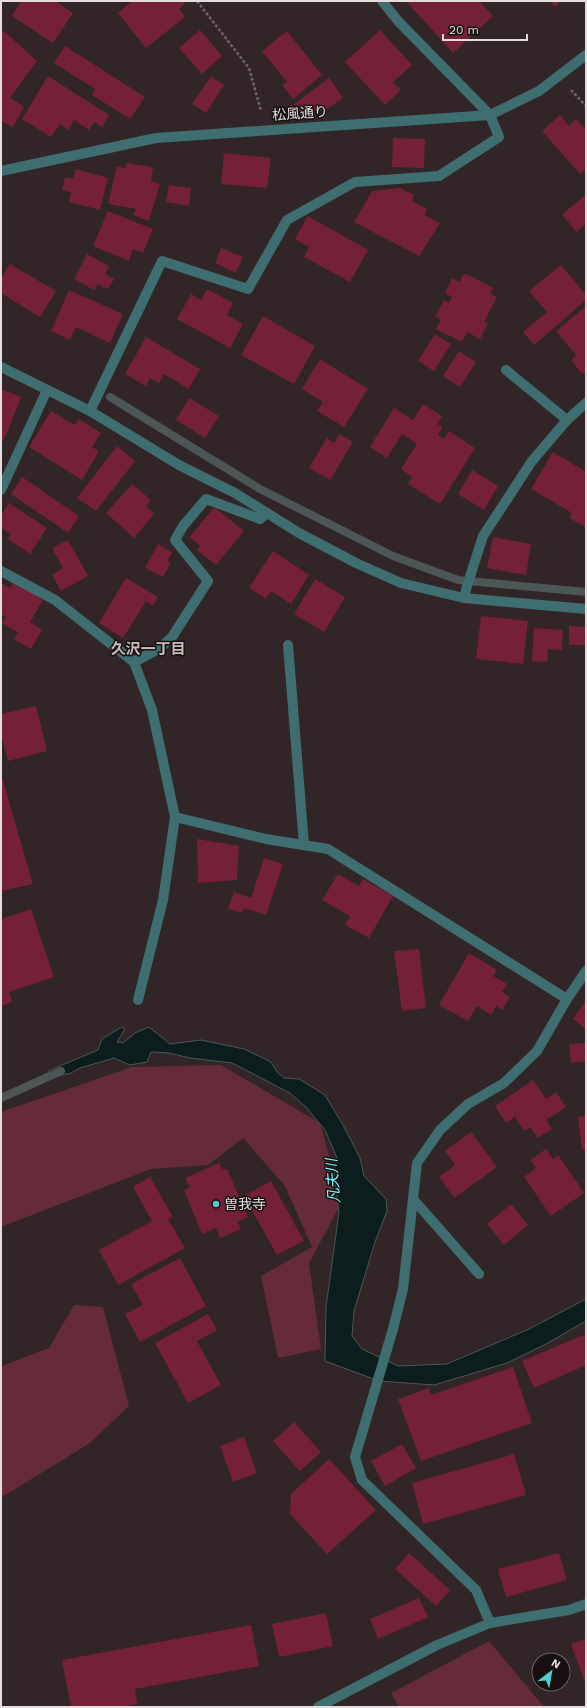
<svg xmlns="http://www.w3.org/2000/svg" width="587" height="1708" font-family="'Work Sans','Noto Sans JP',sans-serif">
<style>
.green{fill:#652b38}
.water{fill:#0b1d1d;stroke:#4c5657}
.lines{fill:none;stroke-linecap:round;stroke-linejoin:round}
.stream{stroke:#4c5657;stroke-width:8}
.building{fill:#742036}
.path{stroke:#6f6465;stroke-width:2.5;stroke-dasharray:3 2;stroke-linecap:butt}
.minor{stroke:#3e6e6f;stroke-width:10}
.poi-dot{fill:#52cdce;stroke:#161011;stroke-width:1.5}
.labels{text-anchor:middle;stroke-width:3;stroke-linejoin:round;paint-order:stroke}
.street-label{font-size:14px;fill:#e5dcdd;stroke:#161011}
.poi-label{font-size:14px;fill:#e5dcdd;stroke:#161011;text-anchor:start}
.neighbourhood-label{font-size:15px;font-weight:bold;fill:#cbbabc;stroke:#161011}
.water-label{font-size:15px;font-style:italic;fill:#73fafb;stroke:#161011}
</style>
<rect width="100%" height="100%" fill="#322527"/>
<!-- green -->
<g class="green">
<path d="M221 1065 320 1123 342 1202 309 1263 321 1349 278 1358 261 1276 312 1247 285 1186 243 1138 208 1165 151 1169 1 1227V1112L132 1067Z"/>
<path d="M74 1305 103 1307 129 1406 90 1443 4 1496 1 1495V1364L2 1366 49 1348Z"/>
<path d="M489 1641 544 1707H397L398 1705 391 1693Z"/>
</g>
<!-- water -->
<path class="water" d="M122 1027 125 1029 117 1042 123 1043 135 1033 149 1027 170 1044 201 1040 244 1049 271 1062 277 1072 284 1078 299 1079 325 1095 343 1125 360 1158 364 1176 386 1199 387 1211 375 1242 354 1311 352 1336 362 1349 398 1366 447 1364 529 1329 586 1299V1321L546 1344 507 1363 434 1385 379 1381 325 1361 326 1307 339 1212 334 1174 337 1158 325 1130 306 1107 290 1093 232 1063 190 1058 169 1053 151 1052 147 1062 130 1065 114 1058 80 1068 71 1073 54 1077 48 1071 98 1050 102 1039Z"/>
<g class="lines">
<!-- stream -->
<g class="stream">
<path d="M110 397 260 489 393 556 458 580 586 592"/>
<path d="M1 1098 61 1071"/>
</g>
</g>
<!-- building -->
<g class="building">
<path d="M21 1H55L73 13 53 43 12 16Z"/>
<path d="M132 1H183L185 4 179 9 185 17 146 48 118 13Z"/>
<path d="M406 1H479L493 16 453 53Z"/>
<path d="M550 1H562L555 7Z"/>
<path d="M200 30 222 56 202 74 179 48Z"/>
<path d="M380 30 412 65 393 82 401 90 385 105 345 62Z"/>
<path d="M4 31 37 61 10 98 24 107 13 127 1 121V33Z"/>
<path d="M287 31 322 75 293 99 282 85 287 82 262 51Z"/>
<path d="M65 46 145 97 130 119 92 95 95 89 54 63Z"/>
<path d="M48 76 109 115 102 127 94 122 89 130 74 120 68 130 60 124 51 137 22 119Z"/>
<path d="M211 76 224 85 206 113 192 104Z"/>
<path d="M329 78 343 98 327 109 300 112 294 104Z"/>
<path d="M560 115 569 126 576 119 586 130V169L580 174 542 131Z"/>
<path d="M393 138 425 139 424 168 392 167Z"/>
<path d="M224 153 271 158 267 188 221 184Z"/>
<path d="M126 163 153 167 151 181 160 184 149 221 133 215 136 209 108 204 117 166 126 169Z"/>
<path d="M76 169 108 178 100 210 69 202 71 192 62 190 65 177 73 179Z"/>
<path d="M169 185 191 188 189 206 166 202Z"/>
<path d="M400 188 414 195 412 201 427 209 425 215 440 223 419 256 354 222 372 191Z"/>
<path d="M586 195V224L576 232 562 214Z"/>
<path d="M108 211 153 229 143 253 133 249 129 261 93 246Z"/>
<path d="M308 216 368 250 350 282 304 257 309 247 295 239Z"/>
<path d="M221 248 243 257 236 273 215 263Z"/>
<path d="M87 254 109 266 105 274 114 279 108 289 98 284 94 290 74 279Z"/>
<path d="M10 264 56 291 40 317 1 293V279Z"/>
<path d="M561 265 586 295V300L534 345 523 332 547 312 529 291Z"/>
<path d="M463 274 469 275 493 288 490 293 497 297 484 322 488 323 480 339 467 332 462 342 436 329 441 319 435 317 444 300 449 303 452 297 445 293 452 278 460 282Z"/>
<path d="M207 289 233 303 227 315 243 324 230 348 177 319 191 294 201 300Z"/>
<path d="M69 290 123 314 110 343 76 327 70 340 51 331Z"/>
<path d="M586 306V371L582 374 571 360 576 355 556 331Z"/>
<path d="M263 316 315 346 294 384 241 355Z"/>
<path d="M435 334 451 344 434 371 418 361Z"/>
<path d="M146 337 200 369 189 389 164 374 159 383 150 378 146 386 125 374Z"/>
<path d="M459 351 476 362 460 387 443 376Z"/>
<path d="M320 359 368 389 344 427 317 411 323 402 302 389Z"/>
<path d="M1 389 21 397 4 440 1 439Z"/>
<path d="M189 398 219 416 205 438 176 420Z"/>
<path d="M423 404 442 416 437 424 443 427 438 435 444 439 449 431 475 448 440 504 408 484 412 477 401 469 417 444 402 434 387 458 370 447 394 408 413 420Z"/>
<path d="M51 411 75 425 79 419 101 433 92 447 99 451 82 480 29 447Z"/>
<path d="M339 434 353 442 330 480 309 468 327 438 334 443Z"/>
<path d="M117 446 135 461 96 511 77 498Z"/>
<path d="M553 452 586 472V527L569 518 572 513 531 489Z"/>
<path d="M472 470 498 486 484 510 458 494Z"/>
<path d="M22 477 79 516 68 533 11 494Z"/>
<path d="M132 484 151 500 146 506 154 514 134 538 106 513Z"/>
<path d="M9 503 47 528 30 554 8 539 11 534 1 528V516Z"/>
<path d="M214 507 244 531 216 565 197 550 200 546 190 537Z"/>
<path d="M493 537 531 544 526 575 487 568Z"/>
<path d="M68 540 88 576 61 591 52 575 63 568 52 548Z"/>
<path d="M158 544 172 552 167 562 171 563 163 577 145 568Z"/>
<path d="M273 551 309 575 291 604 271 591 266 599 249 588Z"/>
<path d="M126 578 158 597 153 606 146 601 123 638 99 623Z"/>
<path d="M315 579 345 597 324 632 294 614Z"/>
<path d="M14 582 43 600 30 622 42 630 31 649 14 639 18 632 2 623 6 617 1 614V583L10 588Z"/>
<path d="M481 616 528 621 523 664 476 659Z"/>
<path d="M569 626 586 627V645H569Z"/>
<path d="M534 628 563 630 562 650 548 649 547 662 532 661Z"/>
<path d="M36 706 47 751 8 761 1 734V714Z"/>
<path d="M1 774 33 884 1 891Z"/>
<path d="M197 839 239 846 237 880 198 883Z"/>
<path d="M264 858 283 864 266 915 244 908 242 913 228 909 234 892 251 898Z"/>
<path d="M338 874 359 886 363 879 393 896 369 938 345 925 350 916 322 900Z"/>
<path d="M31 909 54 977 9 992 12 1002 1 1006V919Z"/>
<path d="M419 949 426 1008 402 1011 394 951Z"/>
<path d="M469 953 497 970 493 976 507 984 502 992 510 997 502 1010 496 1006 491 1015 477 1006 468 1021 439 1005Z"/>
<path d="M586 1001V1029L573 1019Z"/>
<path d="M586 1043V1061L571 1063 569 1044Z"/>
<path d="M533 1080 546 1099 556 1092 566 1107 546 1120 552 1129 538 1138 530 1127 524 1131 515 1117 506 1123 495 1106Z"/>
<path d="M586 1116V1149L582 1150 578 1117Z"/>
<path d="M471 1132 497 1167 454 1198 439 1177 455 1165 445 1151Z"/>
<path d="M546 1149 553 1159 558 1155 584 1193 551 1216 524 1177 536 1168 530 1160Z"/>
<path d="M219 1163 222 1169H227L248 1217 237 1222 241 1229 220 1238 216 1228 202 1234 184 1190 190 1187 185 1178Z"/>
<path d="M150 1177 173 1217 168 1219 185 1248 118 1285 99 1250 152 1221 133 1187Z"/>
<path d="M271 1181 304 1241 277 1255 244 1196Z"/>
<path d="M511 1204 528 1225 504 1245 487 1224Z"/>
<path d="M180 1258 206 1306 140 1342 125 1314 143 1305 131 1284Z"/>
<path d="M208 1314 217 1330 197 1341 221 1385 188 1403 155 1343Z"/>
<path d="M586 1334V1365L534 1388 522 1361Z"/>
<path d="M513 1367 532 1423 421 1461 398 1399 429 1388 431 1395Z"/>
<path d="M294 1422 321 1452 300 1471 273 1441Z"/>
<path d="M244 1437 257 1473 233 1482 220 1446Z"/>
<path d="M402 1444 416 1468 385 1486 371 1461Z"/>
<path d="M514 1454 526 1495 423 1524 412 1483Z"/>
<path d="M329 1459 376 1510 327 1554 290 1514 291 1494Z"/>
<path d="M409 1553 450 1590 436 1606 395 1569Z"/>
<path d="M559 1553 567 1580 506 1597 498 1569Z"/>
<path d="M419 1598 428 1617 378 1639 370 1619Z"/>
<path d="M326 1613 333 1646 279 1657 272 1624Z"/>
<path d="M251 1625 259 1666 135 1689 137 1704 119 1707H71L62 1660Z"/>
<path d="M586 1639V1685L571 1644Z"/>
</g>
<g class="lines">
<!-- path -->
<g class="path">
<path d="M197 1 249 68 261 111"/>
<path d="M571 90 586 106"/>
</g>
<!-- minor -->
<g class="minor">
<path d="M1 171 156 138 490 115 539 91 586 55"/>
<path d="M1 367 90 411 179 465 235 493 299 533 356 563 401 583 464 598 586 609"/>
<path d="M506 370 567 420"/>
<path d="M90 411 162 261 248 289 287 220 355 182 439 176 499 137 490 115 398 21 382 1"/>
<path d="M1 490 47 390"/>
<path d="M1 571 55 600 134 662 152 710 175 817 266 839 328 849 567 999 537 1051 504 1083 468 1104 440 1130 417 1163 403 1289 393 1329 355 1457 362 1480 476 1590 490 1623"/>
<path d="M464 598 467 586 483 536 532 461 567 420 586 403"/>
<path d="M288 645 304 845"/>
<path d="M134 662 160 648 172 637 208 581 175 540 183 526 206 499 260 519 267 513"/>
<path d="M567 999 586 971"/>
<path d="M138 1000 163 900 175 817"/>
<path d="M413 1199 479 1274"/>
<path d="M318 1707 437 1645 490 1623 569 1610 586 1604"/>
</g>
</g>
<!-- markers -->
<circle class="poi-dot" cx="216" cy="1204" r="4"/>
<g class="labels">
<!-- street labels -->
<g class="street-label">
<text transform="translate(300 113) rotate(-4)" y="5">松風通り</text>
</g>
<!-- poi labels -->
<g class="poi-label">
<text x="224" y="1209">曽我寺</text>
</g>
<!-- neighbourhood labels -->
<g class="neighbourhood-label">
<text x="148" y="654">久沢一丁目</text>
</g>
<!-- water labels -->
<g class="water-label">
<text transform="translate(333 1181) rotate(-94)" y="5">凡夫川</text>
</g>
</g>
<!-- border -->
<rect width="587" height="1708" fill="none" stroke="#e5dcdd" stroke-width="4"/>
<!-- north arrow -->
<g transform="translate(551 1672) rotate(31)"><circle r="19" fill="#161011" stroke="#696263"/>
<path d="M0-3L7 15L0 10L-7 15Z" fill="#52cdce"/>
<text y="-6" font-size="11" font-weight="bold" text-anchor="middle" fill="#e5dcdd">N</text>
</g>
<!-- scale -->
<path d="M443 34v6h84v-6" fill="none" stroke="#e5dcdd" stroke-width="2"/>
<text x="449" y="34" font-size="12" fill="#e5dcdd" stroke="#161011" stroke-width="3" paint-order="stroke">20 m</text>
</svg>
